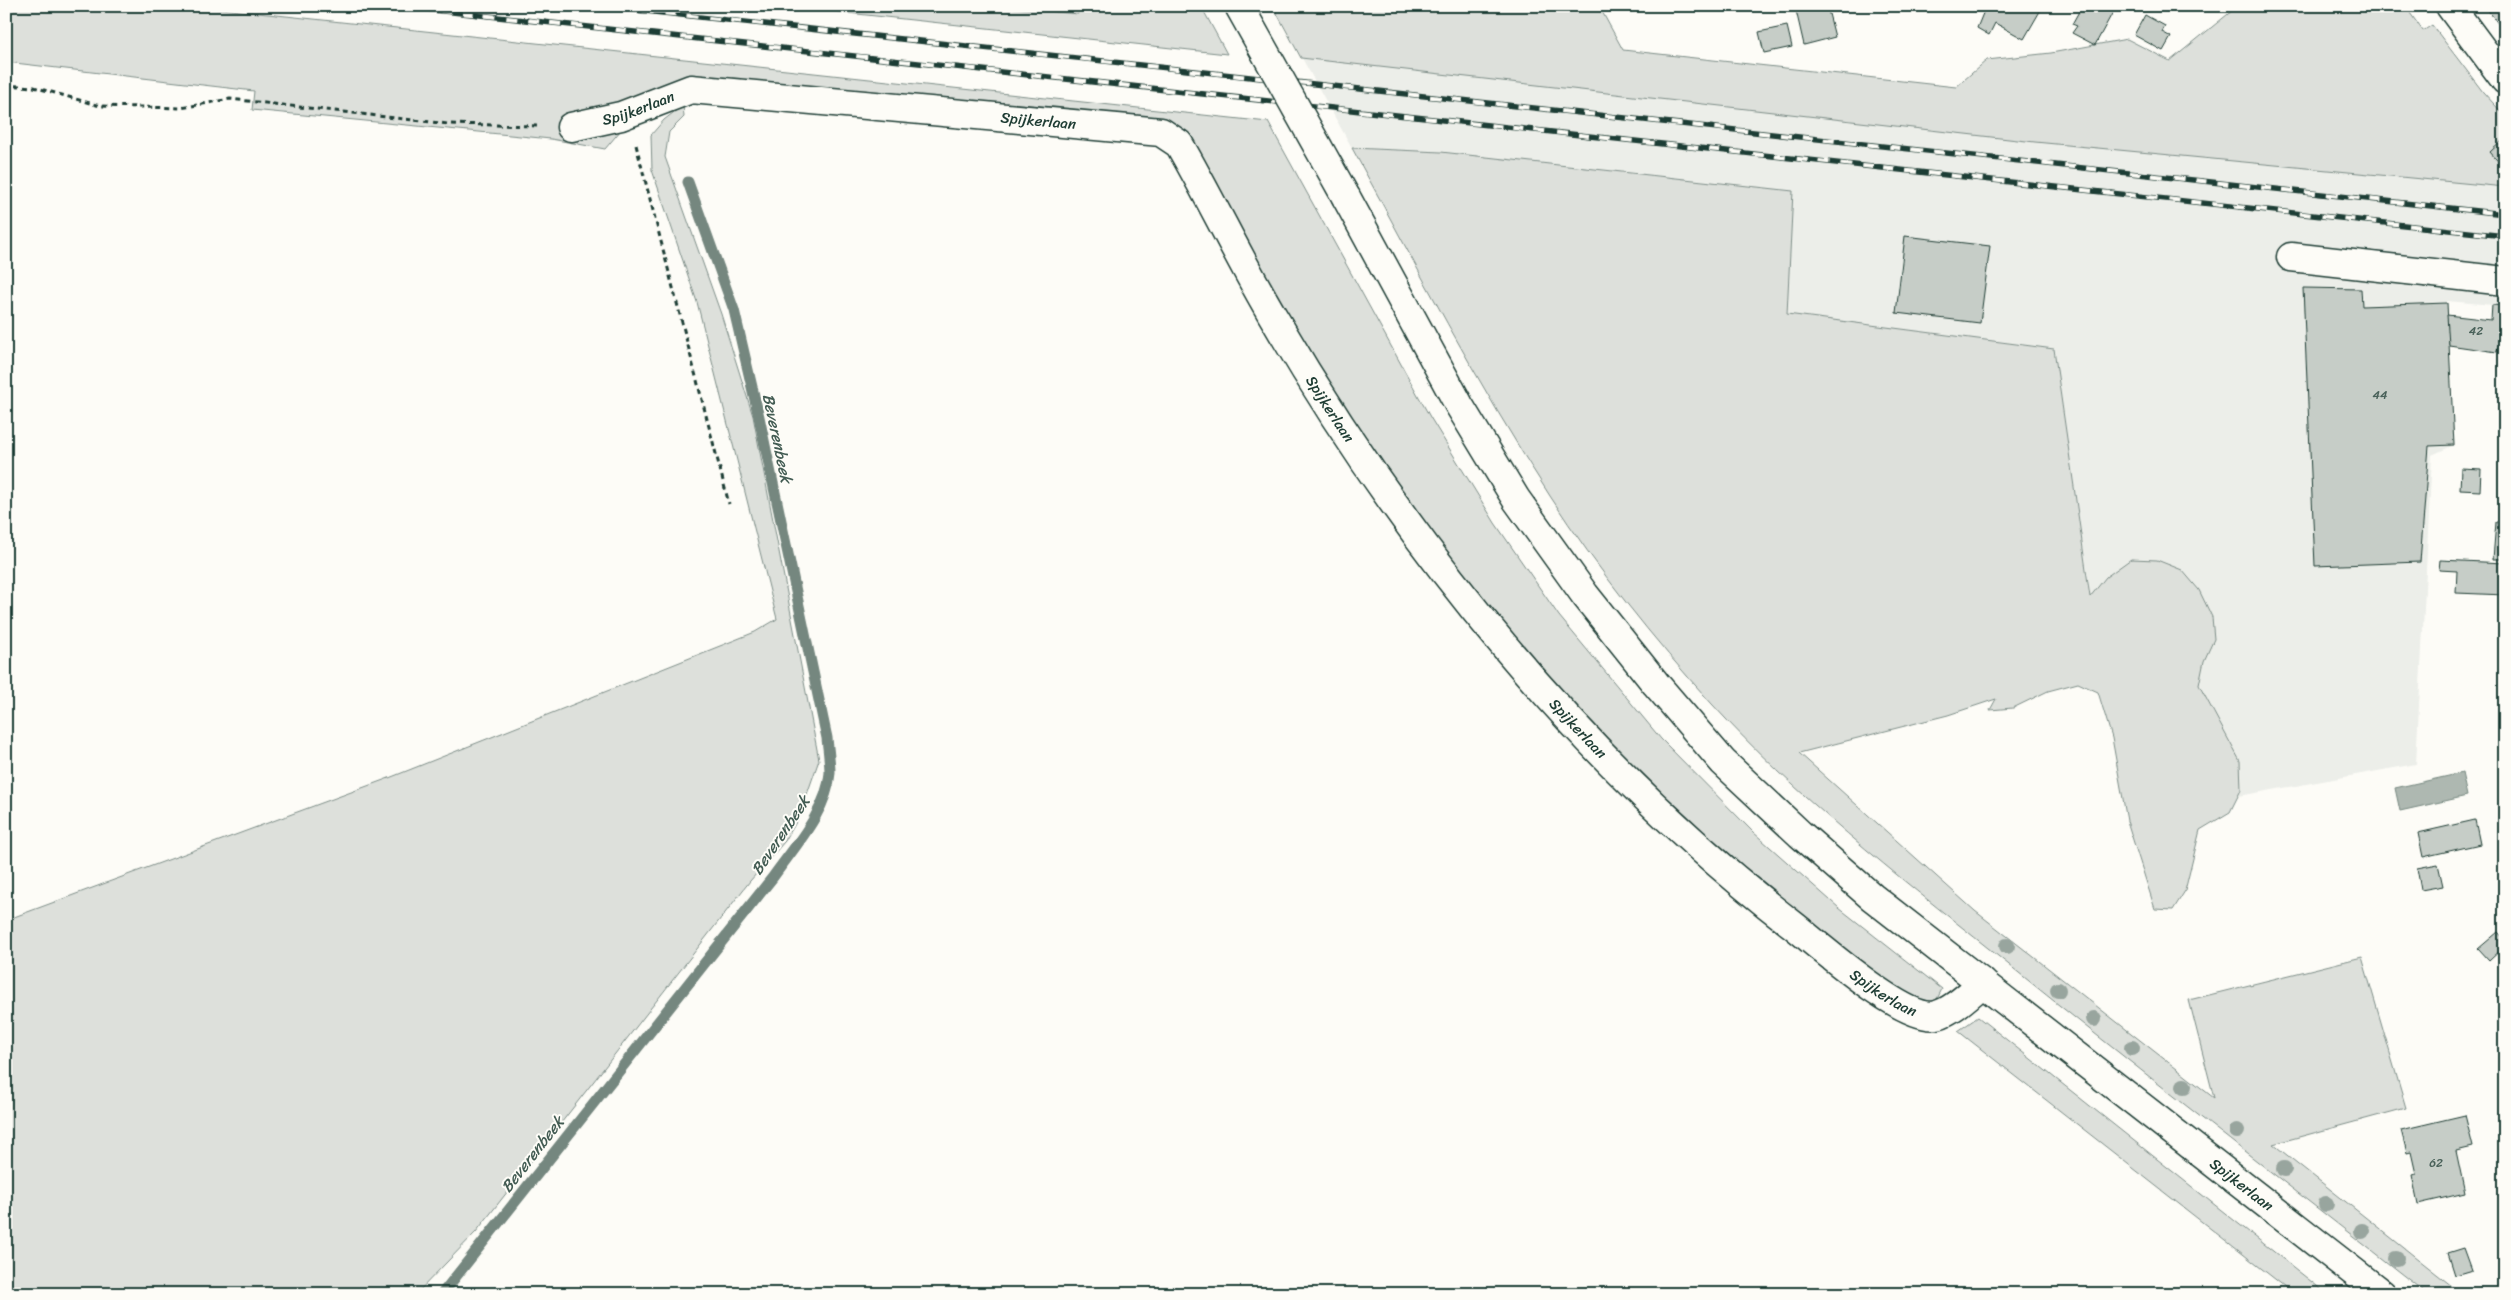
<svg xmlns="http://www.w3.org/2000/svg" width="2511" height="1300" font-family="Sriracha,sans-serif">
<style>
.built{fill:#eceee9}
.green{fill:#dde0db;stroke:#7e8e88}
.water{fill:#aeb8b1;stroke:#75877f}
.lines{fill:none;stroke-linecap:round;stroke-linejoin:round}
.stream{stroke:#75877f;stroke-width:11}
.building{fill:#c6cdc7;stroke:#1f3d34}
.minor-casing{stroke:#1f3d34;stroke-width:31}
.path{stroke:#1f3d34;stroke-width:3;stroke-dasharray:5 4;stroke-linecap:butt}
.minor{stroke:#fdfcf7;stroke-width:28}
.rail-casing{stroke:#1f3d34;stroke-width:5.5}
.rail{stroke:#fdfcf7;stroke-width:4;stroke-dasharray:11;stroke-linecap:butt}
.minor-bridge-casing{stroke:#1f3d34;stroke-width:31;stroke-linecap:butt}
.minor-bridge{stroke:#fdfcf7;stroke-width:28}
.tree{fill:#98a59e}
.labels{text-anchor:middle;stroke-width:4;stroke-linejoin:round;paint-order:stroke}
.number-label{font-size:12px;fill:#496159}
.street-label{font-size:15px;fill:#1f3d34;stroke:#fdfcf7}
.water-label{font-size:16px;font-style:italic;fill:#435c53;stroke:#fdfcf7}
</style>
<rect width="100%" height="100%" fill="#fdfcf7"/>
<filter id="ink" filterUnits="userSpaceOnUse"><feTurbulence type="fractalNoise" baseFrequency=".02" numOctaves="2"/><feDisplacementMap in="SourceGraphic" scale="10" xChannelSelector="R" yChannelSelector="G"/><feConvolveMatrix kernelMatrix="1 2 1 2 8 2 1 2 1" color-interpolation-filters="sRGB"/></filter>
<g filter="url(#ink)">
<!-- built -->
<g class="built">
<path d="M1293 42 2505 175V306L2447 301 2454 445 2432 455 2416 764 2140 814 2099 654 2054 349 1787 314 1793 191 1441 152 1352 148Z"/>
<path d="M2283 1285 2294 1294H2252Z"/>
</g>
<!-- green -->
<g class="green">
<path d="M6 6H193L1268 122 1430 417 1495 523 1559 616 1661 739 1753 832 1839 908 1942 989 1937 999 1931 1002 1909 1000 1699 837 1514 645 1333 396 1219 193 1188 133 786 85 642 105 605 149 551 139 252 110 254 91 6 62Z"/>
<path d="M783 6H994L1078 14 1077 6H1201L1227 54Z"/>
<path d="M1273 6H1599L1623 50 1956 87 1987 60 2051 53 2127 39 2170 61 2238 6H2405L2423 31 2432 25 2483 92 2505 116V187L2035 142 1301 58Z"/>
<path d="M683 105 684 117 669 132 665 157 721 314 753 416 819 760 799 817 785 841 750 881 476 1232 416 1294H6V920L389 778 755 632 777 619 697 302 652 170 651 135 664 120Z"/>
<path d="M1352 148 1441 152 1793 191 1787 314 2054 349 2090 597 2106 577 2131 559 2157 560 2182 570 2199 590 2212 617 2214 639 2204 661 2199 685 2240 761 2241 790 2230 812 2200 830 2185 891 2173 910 2155 909 2127 821 2112 738 2098 692 2078 683 2048 691 2013 708 1990 710 1996 699 1948 715 1799 753 1975 911 2214 1098 2189 1000 2362 957 2406 1108 2273 1144 2462 1294H2427C2282 1180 2136 1068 1993 952 1895 874 1796 796 1712 704 1653 639 1597 569 1550 496 1477 384 1416 265 1352 148Z"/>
<path d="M1978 1017 2327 1294H2294L1958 1031Z"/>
</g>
<!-- water -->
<path class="water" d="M2462 773 2467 796 2400 811 2395 788Z"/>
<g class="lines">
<!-- stream -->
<path class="stream" d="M442 1294 773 877C795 846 827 811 830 773 830 762 828 749 827 738L759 417 734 310 688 182"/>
</g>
<!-- building -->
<g class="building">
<path d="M1795 6H1827L1835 37 1804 45Z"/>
<path d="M1986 6H2043L2024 39 1995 23 1989 35 1977 28Z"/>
<path d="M2082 6H2102L2113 12 2095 45 2072 33 2077 26 2072 24Z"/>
<path d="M2485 6H2505V33Z"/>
<path d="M2145 15 2165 26 2162 32 2171 37 2163 51 2134 35Z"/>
<path d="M1787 26 1792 47 1764 53 1759 32Z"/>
<path d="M2503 140 2505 164 2502 166 2490 152Z"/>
<path d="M1905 236 1990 246 1980 323 1896 313Z"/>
<path d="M2303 288 2361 289 2362 306 2447 303 2454 445 2429 446 2420 562 2315 566Z"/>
<path d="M2492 305 2505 306V342H2499L2497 352 2449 345 2447 315 2491 320Z"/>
<path d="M2461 468 2481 469 2480 491 2460 490Z"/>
<path d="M2496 522H2505V559H2493Z"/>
<path d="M2440 560 2505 563V595L2456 593 2457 571 2439 570Z"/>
<path d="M2475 820 2480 844 2423 857 2418 833Z"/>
<path d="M2438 864 2443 886 2421 890 2417 868Z"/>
<path d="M2498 932 2505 940V946L2489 961 2478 949Z"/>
<path d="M2465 1115 2473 1147 2456 1151 2465 1193 2418 1204 2412 1175 2416 1174 2411 1152 2407 1153 2401 1130Z"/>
<path d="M2464 1248 2472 1270 2455 1275 2448 1253Z"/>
</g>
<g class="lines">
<!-- minor casing -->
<g class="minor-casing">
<g id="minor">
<path d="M2450 6 2505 80"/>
<path id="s1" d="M571 127 621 116 691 89 1161 132 1179 144C1212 201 1240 261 1274 318 1407 546 1583 763 1793 925 1820 946 1905 1023 1937 1015 1954 1010 1969 994 1983 983"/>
<path id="s2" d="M1346 197 1459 405 1516 499 1585 595 1656 684 1723 762 1800 834 1872 897 2382 1294"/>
<path d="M2291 257 2505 281"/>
</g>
</g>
<!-- path -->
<g class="path">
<path d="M6 85 34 87 100 106 181 108 230 99 448 124 538 126"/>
<path d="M636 145 729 504"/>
</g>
<!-- minor -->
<use href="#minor" class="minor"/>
<!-- rail casing -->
<g class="rail-casing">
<g id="rail">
<path d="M397 6 2505 236"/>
<path d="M599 6 2505 214"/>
</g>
</g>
<!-- rail -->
<use href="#rail" class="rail"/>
<!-- minor-bridge casing -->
<g class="minor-bridge-casing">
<path id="minor-bridge" d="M1239 6 1346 197"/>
</g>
<!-- minor-bridge -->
<use href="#minor-bridge" class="minor-bridge"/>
</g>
<!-- trees -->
<g class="tree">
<circle cx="2007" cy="946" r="8"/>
<circle cx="2058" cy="990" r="8"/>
<circle cx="2094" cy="1019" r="8"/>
<circle cx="2132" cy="1048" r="8"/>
<circle cx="2184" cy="1086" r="8"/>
<circle cx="2237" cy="1131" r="8"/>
<circle cx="2284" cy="1169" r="8"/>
<circle cx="2326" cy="1204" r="8"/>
<circle cx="2362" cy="1231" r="8"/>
<circle cx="2396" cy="1259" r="8"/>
</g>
</g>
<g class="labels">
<!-- number labels -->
<g class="number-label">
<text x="2476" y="335">42</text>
<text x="2380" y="399">44</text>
<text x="2436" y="1167">62</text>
</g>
<!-- street labels -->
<g class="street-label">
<text dy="5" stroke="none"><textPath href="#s1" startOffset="70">Spijkerlaan</textPath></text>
<text dy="5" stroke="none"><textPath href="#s1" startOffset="475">Spijkerlaan</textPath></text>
<text dy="5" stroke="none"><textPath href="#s1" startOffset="925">Spijkerlaan</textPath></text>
<text dy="5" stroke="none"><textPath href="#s1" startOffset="1330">Spijkerlaan</textPath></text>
<text dy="5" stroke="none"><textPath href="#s1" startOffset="1735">Spijkerlaan</textPath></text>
<text dy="5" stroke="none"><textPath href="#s2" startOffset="1351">Spijkerlaan</textPath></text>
</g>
<!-- water labels -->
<g class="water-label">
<text transform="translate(778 438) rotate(78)" y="6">Beverenbeek</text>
<text transform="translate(780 835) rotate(-56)" y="6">Beverenbeek</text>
<text transform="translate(532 1154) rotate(-52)" y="6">Beverenbeek</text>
</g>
</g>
<!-- margin -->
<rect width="2511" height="1300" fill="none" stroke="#fdfcf7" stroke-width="25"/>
<rect x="12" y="12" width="2486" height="1275" fill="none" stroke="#1f3d34" stroke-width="2" filter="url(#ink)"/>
</svg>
